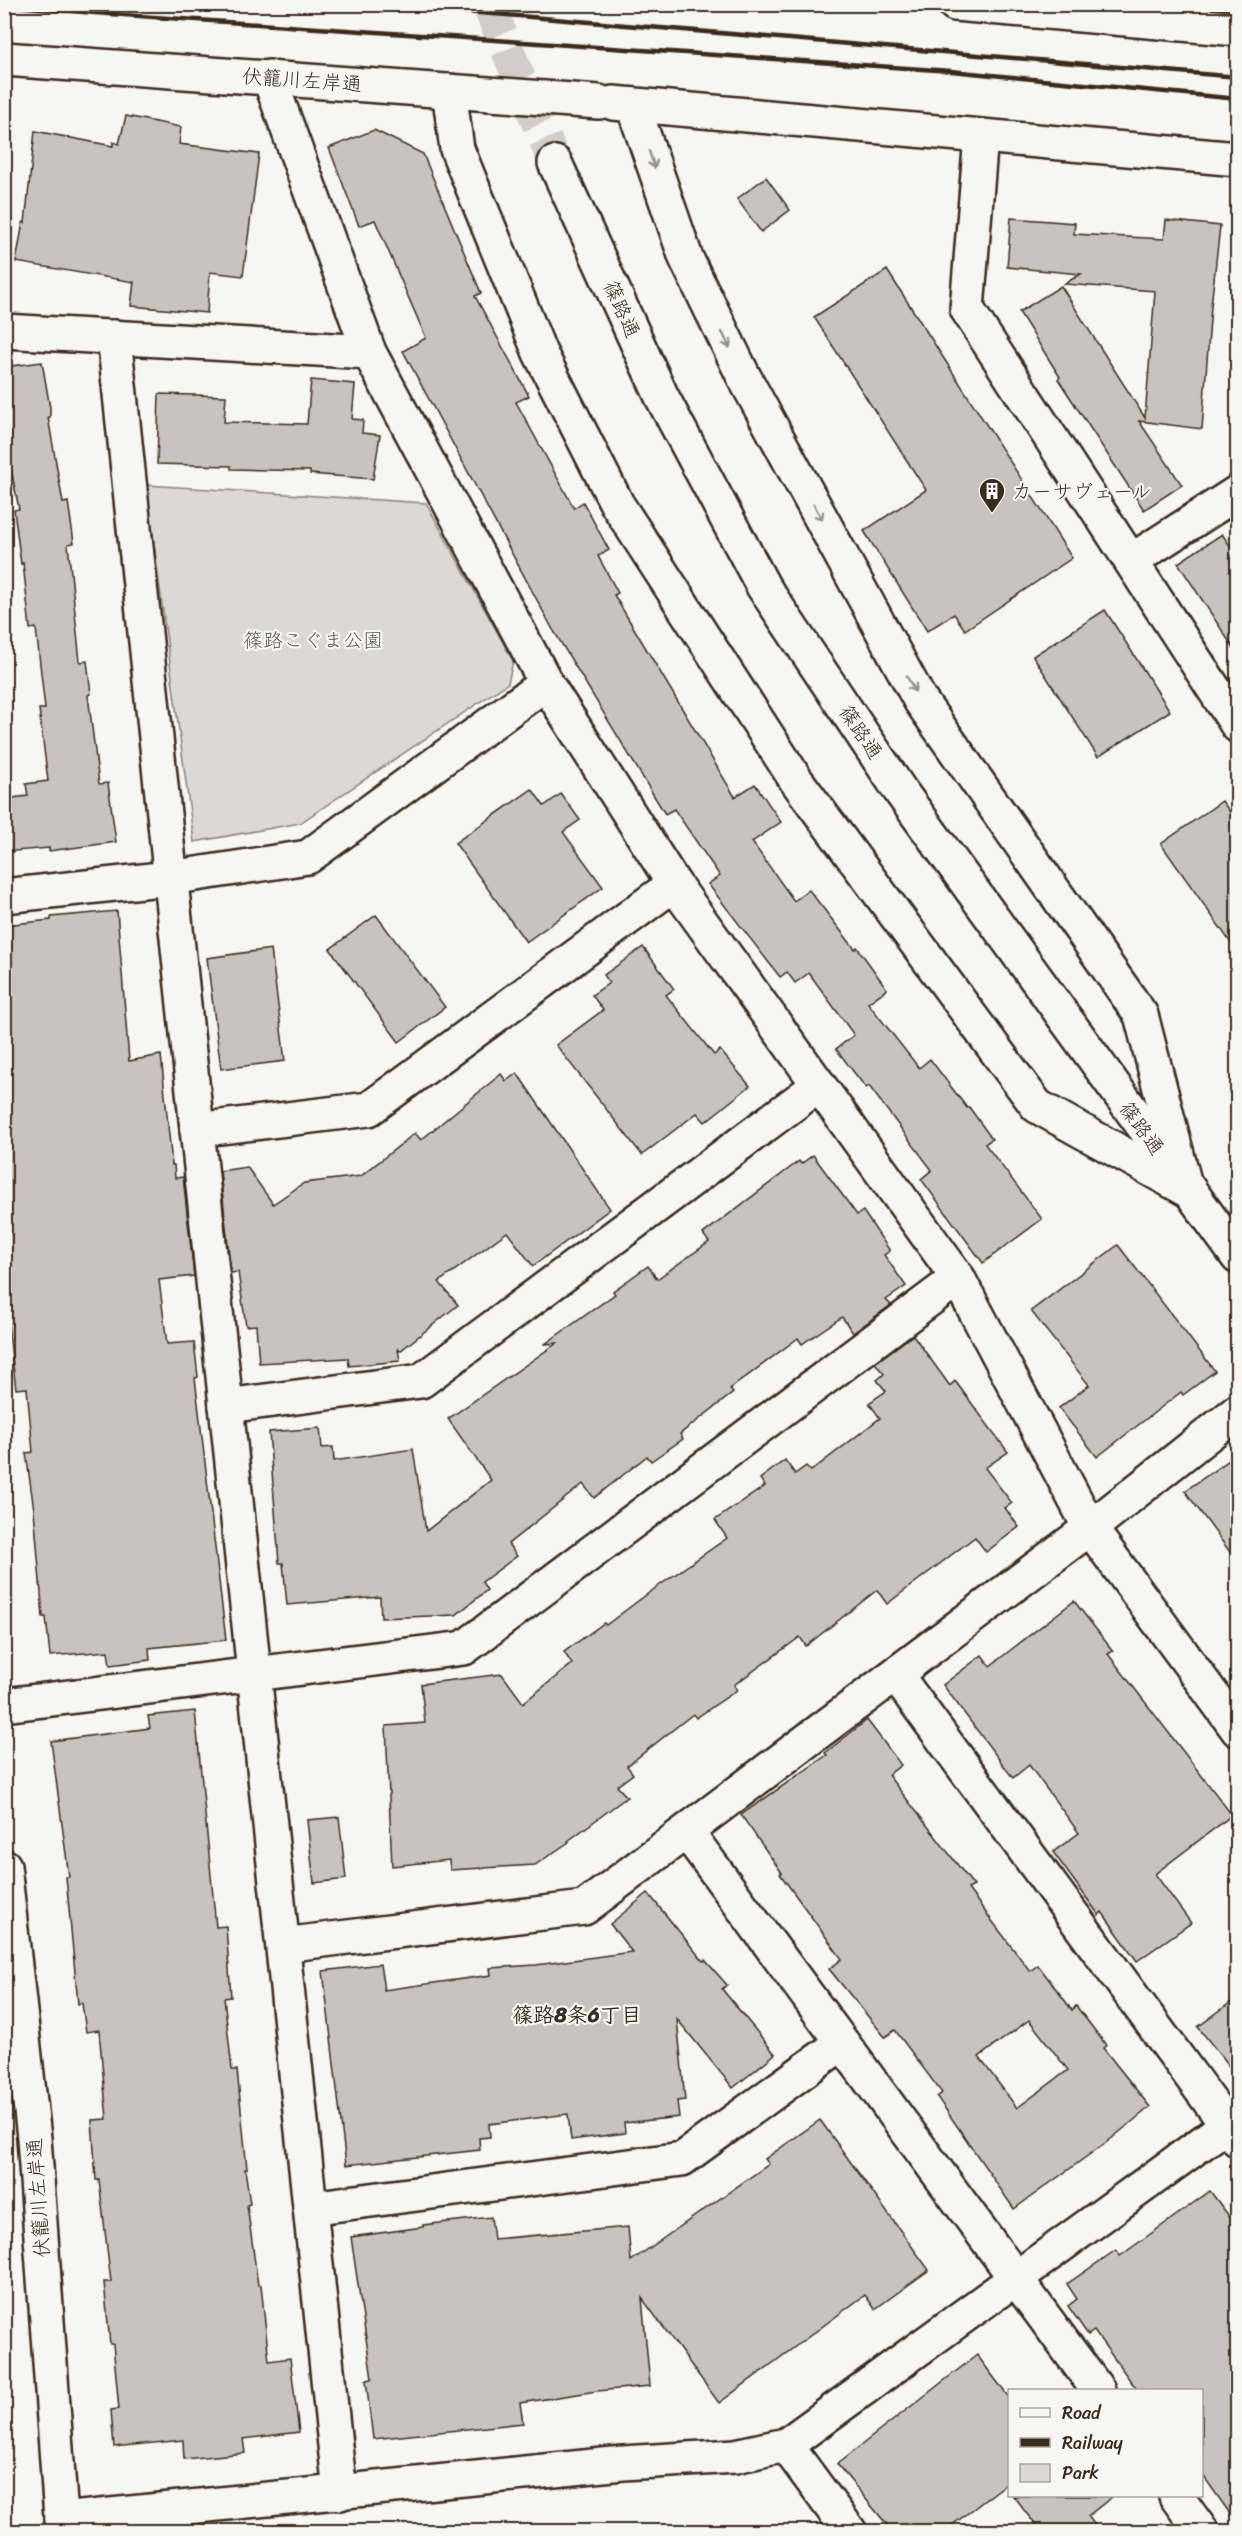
<svg xmlns="http://www.w3.org/2000/svg" width="1242" height="2536" font-family="Sriracha,'Klee One',sans-serif">
<style>
.green{fill:#dad9d3;stroke:#8a8278;stroke-width:1.5}
.building{fill:#c8c3be;stroke:#3b2a1e;stroke-width:1.5;fill-rule:evenodd}
.lines{fill:none;stroke-linecap:round;stroke-linejoin:round}
.secondary-tunnel{stroke:#d1cdc8;stroke-width:33;stroke-dasharray:33 16;stroke-linecap:butt}
.minor-casing{stroke:#3b2a1e;stroke-width:38}
.tertiary-casing{stroke:#3b2a1e;stroke-width:38}
.secondary-casing{stroke:#3b2a1e;stroke-width:38}
.minor{stroke:#f6f6f2;stroke-width:33}
.tertiary{stroke:#f6f6f2;stroke-width:33}
.secondary{stroke:#f6f6f2;stroke-width:33}
.rail{stroke:#3b2a1e;stroke-width:4.5}
.oneway{stroke:#989088}
.labels{text-anchor:middle;stroke-width:4.5;stroke-linejoin:round;paint-order:stroke}
.street-label{font-size:20px;fill:#3b2a1e;stroke:#f6f6f2}
.poi-label{font-size:20px;fill:#3b2a1e;stroke:#f6f6f2;text-anchor:start}
.park-label{font-size:20px;fill:#63564b;stroke:#f6f6f2}
.neighbourhood-label{font-size:21px;font-weight:bold;fill:#3b2a1e;stroke:#f6f6f2}
</style>
<rect width="100%" height="100%" fill="#f6f6f2"/>
<filter id="ink" filterUnits="userSpaceOnUse"><feTurbulence type="fractalNoise" baseFrequency=".0167" numOctaves="2"/><feDisplacementMap in="SourceGraphic" scale="12" xChannelSelector="R" yChannelSelector="G"/><feConvolveMatrix kernelMatrix="1 2 1 2 8 2 1 2 1" color-interpolation-filters="sRGB"/></filter>
<g filter="url(#ink)">
<!-- green -->
<path class="green" d="M146 485 426 503 513 661 508 683 300 823 194 842Z"/>
<!-- building -->
<g class="building">
<path d="M126 116 181 127 179 144 259 154 243 276 210 272 207 313 131 306 134 282 16 262 23 222 25 223 35 131 113 146V142L119 144Z"/>
<path d="M374 130 423 154 481 293 475 296 529 396 516 402 574 508 583 502 609 550 598 556 618 593 614 595 735 797 755 784 781 822 752 842 794 901 809 890 855 949 857 947 887 989 868 1003 919 1068 930 1059 967 1108 969 1107 992 1139 985 1144 1042 1219 983 1263 921 1179 932 1170 869 1086 866 1088 836 1049 854 1035 809 973 795 983 787 972 780 977 708 884 720 876 674 809 665 814 552 628 403 351 426 338 375 220 359 226 329 148Z"/>
<path d="M766 177 790 210 761 232 737 199Z"/>
<path d="M1011 218 1075 223 1074 234 1164 239 1166 220 1220 226 1211 306 1202 429 1139 421 1182 485 1144 510 1058 379 1060 377 1019 312 1061 286 1145 418 1155 291 1064 284 1081 274 1007 267Z"/>
<path d="M887 270 1072 558 965 630 954 614 927 631 864 531 926 490 814 317Z"/>
<path d="M42 362 50 408V417H48L63 503 68 502 74 543 68 544 80 662 87 661 91 694 88 695 99 784 108 783 116 842 49 851V848L4 852V799L28 796 26 784 48 781 39 709H45L36 628 30 629 23 563 21 564 14 510 19 509 4 434V367Z"/>
<path d="M311 380 355 384 352 419 363 420 362 433 380 435 373 479 310 474V471L231 469V466L157 464 159 394 226 396 224 422 307 424Z"/>
<path d="M1222 534 1238 557V655L1178 563Z"/>
<path d="M1105 610 1170 711 1098 757 1033 656Z"/>
<path d="M532 789 544 806 561 794 580 820 563 832 603 887 526 942 455 843Z"/>
<path d="M1222 801 1238 823V953L1161 844Z"/>
<path d="M117 911 129 1061 161 1055 172 1165H174L175 1178 183 1177 194 1276 159 1280 167 1344 194 1342 198 1377 195 1378 226 1640 149 1648 150 1660 110 1665 108 1651 50 1656 46 1617H43L34 1510 26 1453 33 1452 27 1388 16 1389 4 1293V925L51 920V917Z"/>
<path d="M376 915 445 1007 399 1042 330 949Z"/>
<path d="M643 947 674 989 666 995 714 1055 720 1050 750 1086 705 1122 697 1113 642 1155 556 1045 603 1010 592 995 609 983 604 975Z"/>
<path d="M271 949 285 1061 221 1069 207 958Z"/>
<path d="M517 1073 610 1209 533 1266 507 1232 439 1282 458 1305 400 1351 398 1349 400 1361 349 1366 348 1358 259 1363 256 1325 246 1326 238 1272 231 1273 220 1171 247 1167 273 1204 304 1183 361 1176 415 1133 421 1140 501 1074 506 1081Z"/>
<path d="M813 1155 857 1215 863 1211 890 1251 884 1255 906 1286 886 1300 891 1305 853 1333 842 1317 802 1344 798 1338 730 1389 733 1393 680 1434 683 1439 651 1461 647 1456 594 1498 583 1484 508 1544 517 1556 482 1582 487 1590 456 1615 381 1618 380 1597 287 1605 283 1563H279L269 1432 320 1428 322 1448 333 1447 334 1461 413 1449 426 1531 491 1480 448 1419 557 1343 545 1344 615 1294 613 1291 648 1266 657 1279 709 1242 703 1234 799 1161 801 1164Z"/>
<path d="M1118 1245 1215 1371 1183 1395 1181 1392 1097 1457 1059 1408 1089 1385 1031 1311Z"/>
<path d="M913 1335 950 1386 955 1381 1008 1452 985 1468 1012 1503 1005 1508 1019 1527 986 1552 975 1537 887 1604 877 1590 806 1646 800 1637 734 1685 737 1690 696 1718 693 1714 627 1766 633 1774 617 1786 627 1797 568 1841 569 1842 535 1865 450 1870 449 1860 392 1866 386 1726 425 1723 421 1684 502 1674 523 1703 572 1664 564 1652 604 1623 606 1625 650 1592 727 1538 715 1520 765 1486 760 1479 785 1460 795 1474 806 1466 811 1471 880 1418 869 1403 886 1391 877 1380 884 1374 875 1363Z"/>
<path d="M1238 1454V1563L1185 1491Z"/>
<path d="M1074 1601 1113 1651 1108 1654 1232 1815 1155 1874 1191 1923 1137 1961 1102 1912 1099 1915 1053 1852 1079 1833 1029 1765 1013 1778 943 1685 982 1655 990 1666Z"/>
<path d="M195 1711 216 1927 226 1926 231 1997 224 1998 232 2070H237L247 2169H245L250 2204 247 2205 258 2285H261L269 2361 290 2358 299 2432 243 2439 245 2453 184 2459 183 2440 114 2447 111 2410 119 2409 113 2344H110L104 2282H111L99 2180H96L92 2120 107 2119 99 2030 86 2032 82 2003 78 2004 66 1877H69L51 1741 150 1728 148 1716Z"/>
<path d="M867 1720 901 1765 888 1775 974 1886 968 1889 1030 1971 1038 1965 1072 2010 1076 2006 1106 2045 1103 2048 1150 2107 1111 2139 1014 2209 937 2097 942 2093 895 2030 885 2037 829 1969 842 1959 780 1874 782 1873 741 1815 827 1755 825 1753ZM1029 2020 1068 2070 1017 2108 979 2057Z"/>
<path d="M339 1817 346 1879 314 1883 307 1820Z"/>
<path d="M648 1893 703 1961 705 1960 727 1985 722 1989 775 2054 733 2088 677 2019 685 2100 677 2101 679 2117 624 2123 625 2133 571 2140 568 2114 489 2124 490 2137 479 2138 480 2150 346 2165 323 1971 380 1964 384 1990 491 1975 490 1968 536 1965 632 1952 610 1924Z"/>
<path d="M1238 1997V2078L1198 2027Z"/>
<path d="M820 2120 929 2270 875 2309 865 2295 719 2403 642 2298 650 2386 597 2391 520 2403 523 2423 373 2439 366 2380 372 2379 351 2237 423 2227V2225L491 2217 494 2239 628 2227 631 2261 769 2164 765 2159Z"/>
<path d="M1210 2191 1238 2228V2525L1202 2474V2391H1138L1094 2331 1088 2335 1068 2306 1077 2299 1067 2284 1116 2250 1120 2256Z"/>
<path d="M977 2355 1010 2399V2481L943 2532H893L837 2464Z"/>
<path d="M1013 2496H1113L1088 2516 1100 2532H1041Z"/>
</g>
<g class="lines">
<!-- secondary-tunnel -->
<path class="secondary-tunnel" d="M488 4 555 163"/>
<!-- minor casing -->
<g class="minor-casing">
<g id="minor">
<path d="M955 4 1238 29"/>
<path d="M269 77 369 352 546 683 674 884 958 1278 1090 1528 1238 1730"/>
<path d="M449 91 457 149 540 353 617 504 796 780 1037 1106 1186 1189 1141 1015 920 700 743 375 686 258 633 105"/>
<path d="M613 103 1238 159"/>
<path d="M981 136 967 309 1238 726"/>
<path d="M4 331 369 352"/>
<path d="M114 337 340 2493"/>
<path d="M1131 561 1238 492"/>
<path d="M4 896 170 878 308 857 546 683"/>
<path d="M197 1130 369 1109 674 884"/>
<path d="M226 1406 421 1381 819 1085"/>
<path d="M896 1675 1238 2140"/>
<path d="M4 1705 464 1648 958 1278"/>
<path d="M687 1832 1098 2390"/>
<path d="M283 1945 584 1908 1090 1528 1238 1411"/>
<path d="M310 2208 682 2159 842 2043"/>
<path d="M786 2445 850 2532"/>
<path d="M1176 2496 1202 2532"/>
<path d="M61 2520 623 2463 735 2456 786 2445 1238 2117"/>
</g>
</g>
<!-- tertiary casing -->
<g class="tertiary-casing">
<g id="tertiary">
<path d="M4 59 599 102"/>
<path d="M4 1866 34 2138 62 2532"/>
</g>
</g>
<!-- secondary casing -->
<g class="secondary-casing">
<path id="secondary" d="M555 163 662 397 763 586 901 792 1238 1257"/>
</g>
<!-- minor -->
<use href="#minor" class="minor"/>
<!-- tertiary -->
<use href="#tertiary" class="tertiary"/>
<!-- secondary -->
<use href="#secondary" class="secondary"/>
<!-- rail -->
<g class="rail">
<path d="M355 4 519 16 1238 77"/>
<path d="M4 5 95 13 951 71 1238 99"/>
</g>
</g>
<!-- one-way arrows -->
<defs><path id="oneway-shaft" d="M-6 0H5M1.5-3L5.5 0L1.5 3" fill="none" stroke-width="1.6" stroke-linecap="round" stroke-linejoin="round" transform="scale(1.5)"/></defs>
<g class="oneway">
<use href="#oneway-shaft" transform="translate(652 160) rotate(71)"/>
<use href="#oneway-shaft" transform="translate(726 340) rotate(64)"/>
<use href="#oneway-shaft" transform="translate(818 512) rotate(61)"/>
<use href="#oneway-shaft" transform="translate(911 684) rotate(61)"/>
</g>
</g>
<!-- icons -->
<defs>
<g id="building-pin" transform="scale(1.35)"><path d="M0 17L-7.5 6A9.5 9.5 0 1 1 7.5 6Z" fill="#3b2a1e" stroke="#f6f6f2"/><path d="M-4-6H4V6H1V3H-1V6H-4ZM-2.5-4.3h1.7v1.8h-1.7ZM.8-4.3h1.7v1.8H.8ZM-2.5-1h1.7V.8h-1.7ZM.8-1h1.7V.8H.8Z" fill="#fff"/></g>
</defs>
<g fill-rule="evenodd">
<use href="#building-pin" x="992" y="491"/>
</g>
<g class="labels">
<!-- street labels -->
<g class="street-label">
<text transform="translate(302 80) rotate(4)" y="7">伏籠川左岸通</text>
<text transform="translate(622 309) rotate(66)" y="7">篠路通</text>
<text transform="translate(861 732) rotate(56)" y="7">篠路通</text>
<text transform="translate(1142 1128) rotate(54)" y="7">篠路通</text>
<text transform="translate(38 2198) rotate(-94)" y="7">伏籠川左岸通</text>
</g>
<!-- poi labels -->
<g class="poi-label">
<text x="1012" y="498">カーサヴェール</text>
</g>
<!-- park labels -->
<g class="park-label">
<text x="313" y="647">篠路こぐま公園</text>
</g>
<!-- neighbourhood labels -->
<g class="neighbourhood-label">
<text x="577" y="2022">篠路8条6丁目</text>
</g>
</g>
<!-- margin -->
<rect width="1242" height="2536" fill="none" stroke="#f6f6f2" stroke-width="24"/>
<rect x="12" y="12" width="1218" height="2512" fill="none" stroke="#3b2a1e" stroke-width="2" filter="url(#ink)"/>
<!-- legend -->
<rect x="1008" y="2389" width="195" height="108" fill="#f6f6f2" stroke="#aba49d" stroke-width="1.5"/>
<rect x="1020" y="2408" width="30" height="9" fill="#f6f6f2" stroke="#aba49d" stroke-width="1.5"/>
<text x="1062" y="2419" font-size="18" fill="#3b2a1e">Road</text>
<rect x="1020" y="2438" width="30" height="9" fill="#3b2a1e" stroke="#aba49d" stroke-width="1.5"/>
<text x="1062" y="2449" font-size="18" fill="#3b2a1e">Railway</text>
<rect x="1020" y="2464" width="30" height="18" fill="#dad9d3" stroke="#aba49d" stroke-width="1.5"/>
<text x="1062" y="2479" font-size="18" fill="#3b2a1e">Park</text>
</svg>
